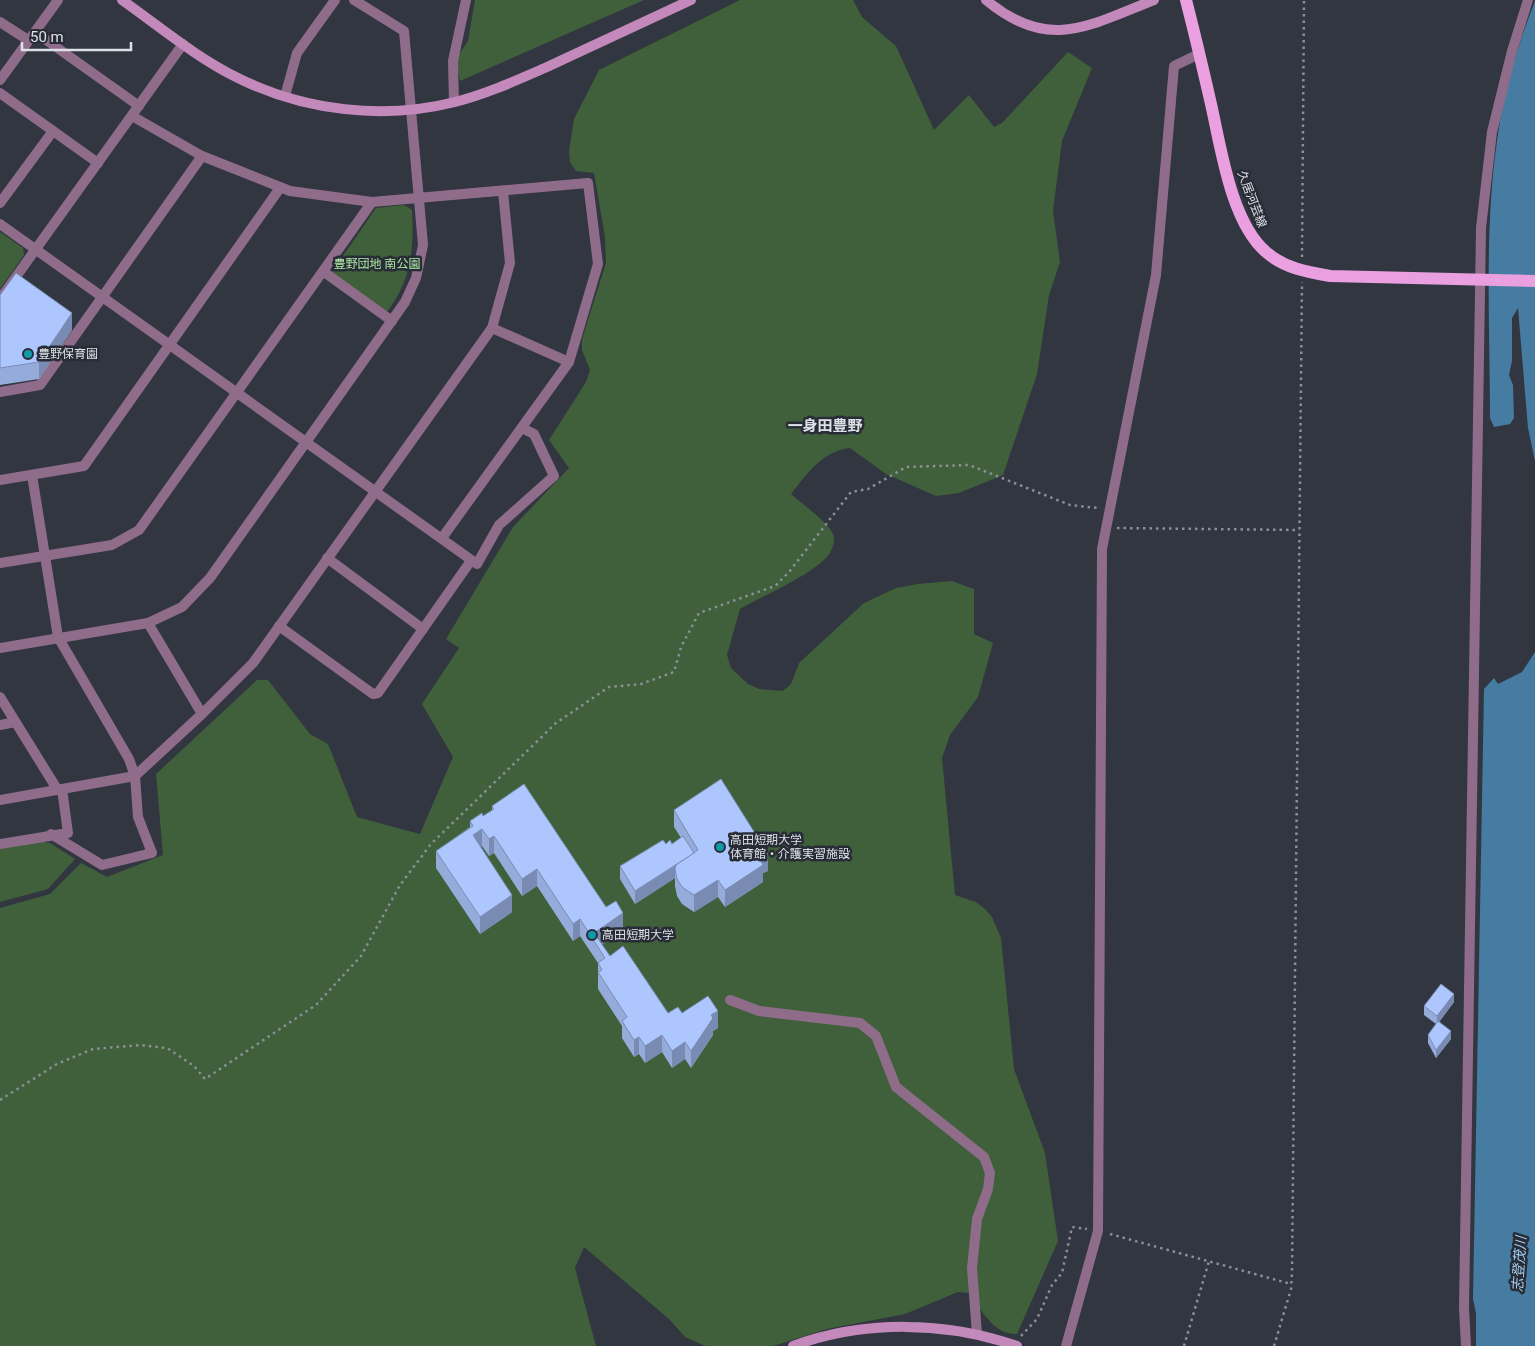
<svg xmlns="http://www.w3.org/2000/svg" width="1535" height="1346" font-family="Roboto,'Noto Sans JP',sans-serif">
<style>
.green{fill:#3f603a}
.water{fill:#467ba2}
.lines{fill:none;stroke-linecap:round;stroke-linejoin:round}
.path{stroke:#8b8f96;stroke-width:2.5;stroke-dasharray:2.5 4;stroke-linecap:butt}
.street{stroke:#906c8b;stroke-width:10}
.secondary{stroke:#c389bb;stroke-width:10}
.primary{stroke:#ea9fe0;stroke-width:12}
.wall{fill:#95abda}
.shaded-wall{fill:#798bb2}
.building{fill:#adc7fe;stroke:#798bb2}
.culture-dot{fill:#0f9aa8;stroke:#282c36;stroke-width:2}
.labels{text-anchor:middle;stroke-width:5;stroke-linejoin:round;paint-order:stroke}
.street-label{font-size:12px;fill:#dde0e6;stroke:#282c36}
.park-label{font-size:12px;fill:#ace9a3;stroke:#282c36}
.poi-label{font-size:12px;fill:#dde0e6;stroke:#282c36;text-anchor:start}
.water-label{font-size:14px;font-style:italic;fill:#a5d1f5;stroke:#282c36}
.quarter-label{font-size:15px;font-weight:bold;fill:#dde0e6;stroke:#282c36}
</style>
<rect width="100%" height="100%" fill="#313640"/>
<!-- green -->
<g class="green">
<path d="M475 0H644L460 81 456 59 468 41Z"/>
<path d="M740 0H853L862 17 896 46 934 130 969 95 994 127 1002 123 1068 52 1092 68 1062 141 1053 211 1060 262 1049 295 1037 374 1003 475 959 493 936 496 886 474 850 448C822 451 807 474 791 494 801 503 832 525 834 537 835 544 830 554 826 558 806 578 764 595 740 609L727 655 731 668 748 684 759 689 783 691 791 684 799 663 864 603 896 588 918 584 952 581 974 589V634L993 643 978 697 950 735 942 758 955 895 976 902 985 909 992 917 1001 938 1014 1069 1045 1153 1058 1241 1017 1334C993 1335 982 1310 969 1293L958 1292 905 1314 827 1329 773 1346H705L685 1337 669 1319 584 1247 575 1268 596 1346H0V908L50 894 81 863 107 877 163 855 156 774 257 680H268L310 734 328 744 357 817 420 834 453 757 422 704 459 648 446 639 513 527 569 468 549 440 586 382 590 370 582 350V339L606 263 605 237 594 173 576 171 570 162 569 151 574 119 599 70Z"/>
<path d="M404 205 412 210C414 250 412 278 387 312L332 272 376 208Z"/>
<path d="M0 232 23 248 24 255 0 289Z"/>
<path d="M38 841 50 843 75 859 48 889 0 902V849Z"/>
</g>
<!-- water -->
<g class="water">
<path d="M1535 1V461L1528 428 1518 308 1512 318V361L1509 375 1513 385 1514 418 1510 424 1494 427 1490 418C1490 327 1484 231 1497 141 1503 94 1518 44 1535 1Z"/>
<path d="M1535 652V1346H1476V1313L1473 1299 1484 689 1494 678 1498 684 1522 672Z"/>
</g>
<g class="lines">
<!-- path -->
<g class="path">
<path d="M1302 257 1304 0"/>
<path d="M1117 528 1298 530"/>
<path d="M0 1100 57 1064 93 1049 141 1045 167 1048 194 1066 205 1079 316 1005 361 956 400 885 431 844 556 723 609 687 641 684 674 672 681 647 699 613 775 586 789 572 851 492 868 489 906 467 969 465 1070 505 1098 508"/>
<path d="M1110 1234 1291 1284"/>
<path d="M1021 1336 1037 1319 1052 1285 1062 1273 1072 1227 1087 1229"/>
<path d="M1184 1346 1209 1261"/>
<path d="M1274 1346 1291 1289 1292 1272 1302 282"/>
</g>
<!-- street -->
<g class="street">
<path d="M0 22 28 40"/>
<path d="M35 32 139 106"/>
<path d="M0 80 58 0"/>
<path d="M0 93 98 163"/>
<path d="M285 96 297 53 335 0"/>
<path d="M454 102 453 61 466 0"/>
<path d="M132 116 202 156 290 191 372 202 588 183 598 264 569 362 442 538"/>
<path d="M0 203 53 131"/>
<path d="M0 224 477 564 499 525 554 476 534 434 522 428"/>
<path d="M324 272 392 321"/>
<path d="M0 299 183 44"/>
<path d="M492 328 569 362"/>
<path d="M0 392 40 385 202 156"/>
<path d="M32 475 58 637 129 759 135 776 138 817 152 853 102 865 51 834"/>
<path d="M0 480 84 466 280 188"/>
<path d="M327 558 423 629"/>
<path d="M0 563 112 545 139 530 372 202"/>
<path d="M148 623 202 714"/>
<path d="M279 626 373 694 378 693 470 562"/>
<path d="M0 648 148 623 182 607 210 578 405 302 416 278 423 245 404 31 354 0"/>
<path d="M0 697 57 789"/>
<path d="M0 725 15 722"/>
<path d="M0 800 135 776 202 714 253 663 492 328 510 263 503 191"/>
<path d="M0 844 68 833 62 789"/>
<path d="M730 1000 759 1011 860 1023 876 1036 896 1087 984 1157 990 1173 988 1189 977 1219 972 1268 977 1334"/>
<path d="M1066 1346 1098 1231 1102 549 1156 275 1174 66 1199 54"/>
<path d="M1466 1346 1464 1308 1481 228 1492 132 1512 51 1528 0"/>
</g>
<!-- secondary -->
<g class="secondary">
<path d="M122 0C160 27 197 58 238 78 304 111 384 120 455 102 487 94 517 80 547 67 595 45 643 22 691 0"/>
<path d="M986 0C1048 52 1088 26 1154 0"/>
<path d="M793 1346C864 1320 946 1321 1017 1346"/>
</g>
<!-- primary -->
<path class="primary" d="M1186 0C1195 35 1203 69 1211 104 1221 148 1231 222 1266 252 1284 268 1307 272 1330 276L1535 281"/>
</g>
<!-- wall -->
<g class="wall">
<path d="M0 295 72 330 39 379 0 385Z"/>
<path d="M492 806 606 907 623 930 602 944 610 956 668 1013H682L718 1028 713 1031V1035L691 1068 685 1059 672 1068 662 1052 645 1063 639 1054 634 1057 622 1038V1026L598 989V963L580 936 573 941 537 886 522 896 494 853 489 856 482 846 480 847 512 912 480 934 436 868V851L470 827V821L483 816 492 811Z"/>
<path d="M674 810 768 871 763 873V882L725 907 718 897 694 912 682 904 677 896 675 886V878L635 904 620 879V866L666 844H672L681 838 674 827Z"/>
<path d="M1454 1002 1439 1022 1451 1039 1436 1058 1428 1043V1035L1436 1024 1424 1015V1006Z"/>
</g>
<!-- shaded-wall -->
<g class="shaded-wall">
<path d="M72 313V330L39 379V362Z"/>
<path d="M482 829V846L473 852V835Z"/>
<path d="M494 836V853L489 856V839Z"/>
<path d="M694 854 675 869V878L635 904V891Z"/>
<path d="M768 854V871L763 873V882L725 907V890L760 859Z"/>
<path d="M537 869V886L522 896V879Z"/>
<path d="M718 880V897L694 912V895Z"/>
<path d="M512 895V912L480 934V917Z"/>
<path d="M623 913V930L598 947 594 933Z"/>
<path d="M580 919V936L573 941V924Z"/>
<path d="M1454 994V1002L1437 1025V1016Z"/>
<path d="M718 1011V1028L713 1031V1035L691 1068V1051L711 1015Z"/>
<path d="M1451 1031V1039L1436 1058V1050Z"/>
<path d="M662 1035V1052L645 1063V1046Z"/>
<path d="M639 1037V1054L634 1057V1040Z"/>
<path d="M685 1042V1059L672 1068V1051Z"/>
</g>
<!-- building -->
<g class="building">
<path d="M16 273 72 313 39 362 0 368V295Z"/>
<path d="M721 779 768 854 760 859 763 865 725 890 718 880 694 895 682 887 677 879 675 869 676 865 698 850 674 810Z"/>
<path d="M524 784 606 907 616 901 623 913 594 933 610 956 623 946 668 1013 678 1007 682 1013 708 996 718 1011 711 1015 713 1018 691 1051 685 1042 672 1051 662 1035 645 1046 639 1037 634 1040 622 1021 627 1017 598 972 602 970 598 963 605 958 580 919 573 924 537 869 522 879 494 836 489 839 482 829 473 835 512 895 480 917 436 851 473 826 470 821 482 813 483 816 494 809 492 806Z"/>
<path d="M683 836 694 853 635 891 620 866 663 840 666 844 670 840 672 844Z"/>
<path d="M1441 984 1454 994 1437 1016 1424 1006Z"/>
<path d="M1438 1021 1451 1031 1436 1050 1428 1035Z"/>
</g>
<!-- markers -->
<g class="culture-dot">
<circle cx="28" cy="354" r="5"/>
<circle cx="720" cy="847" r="5"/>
<circle cx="592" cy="935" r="5"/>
</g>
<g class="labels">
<!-- street labels -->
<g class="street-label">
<text transform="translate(1252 199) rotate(69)" y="4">久居河芸線</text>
</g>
<!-- park labels -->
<g class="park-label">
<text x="377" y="268">豊野団地 南公園</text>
</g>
<!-- poi labels -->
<g class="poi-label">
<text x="38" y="358">豊野保育園</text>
<text x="730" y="844">高田短期大学<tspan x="730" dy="14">体育館・介護実習施設</tspan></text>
<text x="602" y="939">高田短期大学</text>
</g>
<!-- water labels -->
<g class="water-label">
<text transform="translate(1519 1264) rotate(-86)" y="5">志登茂川</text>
</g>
<!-- quarter labels -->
<g class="quarter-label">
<text x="825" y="431">一身田豊野</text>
</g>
</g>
<!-- scale -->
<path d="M22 42v8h109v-8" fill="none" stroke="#dde0e6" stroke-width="2.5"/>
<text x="30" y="42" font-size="15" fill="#dde0e6" stroke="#282c36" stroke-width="4" paint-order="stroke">50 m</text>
</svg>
